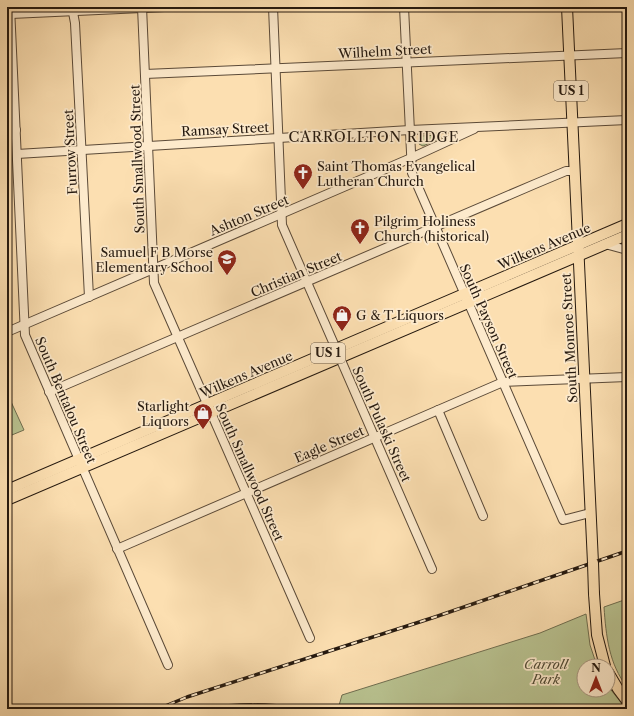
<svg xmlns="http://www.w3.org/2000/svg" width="634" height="716" font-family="'Libre Caslon Text',serif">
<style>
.green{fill:#b9c391;stroke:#6f6e50}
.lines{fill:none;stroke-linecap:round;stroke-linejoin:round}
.minor-casing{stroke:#5b4a38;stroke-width:10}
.major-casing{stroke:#25190f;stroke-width:12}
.minor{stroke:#fdeacc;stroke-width:8}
.major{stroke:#fcdfb1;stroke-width:10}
.rail-casing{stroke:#25190f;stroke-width:3.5}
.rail{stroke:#fdeacc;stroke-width:2;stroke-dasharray:6;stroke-linecap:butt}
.major-bridge-casing{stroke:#25190f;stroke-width:12;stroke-linecap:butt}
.major-bridge{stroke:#fcdfb1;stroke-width:10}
.labels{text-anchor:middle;stroke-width:3.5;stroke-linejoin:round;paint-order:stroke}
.shield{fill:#fdeacc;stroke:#665848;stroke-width:1}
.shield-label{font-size:12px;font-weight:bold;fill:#25190f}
.street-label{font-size:13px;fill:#25190f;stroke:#fdeacc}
.poi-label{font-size:13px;fill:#25190f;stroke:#fdeacc;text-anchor:start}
.park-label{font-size:13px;font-style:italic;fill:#514c36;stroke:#fdeacc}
.neighbourhood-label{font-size:14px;letter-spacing:1px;fill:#25190f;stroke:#fdeacc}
</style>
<rect width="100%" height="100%" fill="#fcdfb1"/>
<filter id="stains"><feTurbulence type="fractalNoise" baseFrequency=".005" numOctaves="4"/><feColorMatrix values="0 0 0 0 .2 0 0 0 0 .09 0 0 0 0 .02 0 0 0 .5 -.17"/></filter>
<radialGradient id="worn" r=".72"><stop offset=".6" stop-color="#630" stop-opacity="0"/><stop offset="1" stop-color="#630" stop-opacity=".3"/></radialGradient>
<!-- green -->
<g class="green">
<path d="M440 135 441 138 423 146 419 144V138L421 136Z"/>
<path d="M7 393 24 430 7 437Z"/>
<path d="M627 599V687C609 664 606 636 604 607Z"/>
<path d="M586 614 590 645 597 666H584V690H608V686L626 709H338L342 695 540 633Z"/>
</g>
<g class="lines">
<!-- minor casing -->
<g class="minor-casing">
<g id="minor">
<path d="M10 7 25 335 168 665"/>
<path d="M72 7 75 23 89 297"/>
<path d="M142 7 154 283 310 638"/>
<path d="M273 7 282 225 432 569"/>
<path d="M404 7 412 173 563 520 590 513"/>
<path d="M11 14 164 7"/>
<path d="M145 74 627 53"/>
<path d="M7 130H16"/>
<path d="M17 154 410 130 627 120"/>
<path d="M605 244 627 250"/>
<path d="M7 332 411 158 474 129"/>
<path d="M49 392 535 184 566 171H574"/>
<path d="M438 410 483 516"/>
<path d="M117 549 503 382 627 377"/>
</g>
</g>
<!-- major casing -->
<g class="major-casing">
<g id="major">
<path d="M567 7 593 563"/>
<path d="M7 490 627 224"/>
<path d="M7 500 627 235"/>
<path d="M594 594 597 635 605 666"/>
<path d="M608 672 618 689 627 701"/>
</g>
</g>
<!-- minor -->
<use href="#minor" class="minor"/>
<!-- major -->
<use href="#major" class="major"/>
<!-- rail casing -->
<g class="rail-casing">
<g id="rail">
<path d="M158 709 187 697 435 617 627 551"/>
<path d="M204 709C235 704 267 703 297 709"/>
</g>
</g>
<!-- rail -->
<use href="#rail" class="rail"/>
<!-- major-bridge casing -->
<g class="major-bridge-casing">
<path id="major-bridge" d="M593 563 594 594"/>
</g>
<!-- major-bridge -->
<use href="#major-bridge" class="major-bridge"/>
</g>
<!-- icons -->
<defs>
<g id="church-pin" transform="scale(1)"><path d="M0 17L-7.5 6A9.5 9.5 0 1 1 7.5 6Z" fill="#8f2418" stroke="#fdeacc"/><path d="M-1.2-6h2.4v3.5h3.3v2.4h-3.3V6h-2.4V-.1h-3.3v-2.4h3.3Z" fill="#fff"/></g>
<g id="school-pin" transform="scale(1)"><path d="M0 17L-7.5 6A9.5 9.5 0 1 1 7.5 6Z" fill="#8f2418" stroke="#fdeacc"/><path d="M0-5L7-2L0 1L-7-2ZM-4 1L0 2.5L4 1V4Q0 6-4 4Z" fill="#fff"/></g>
<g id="shop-pin" transform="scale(1)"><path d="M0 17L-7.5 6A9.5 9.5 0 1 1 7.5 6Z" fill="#8f2418" stroke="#fdeacc"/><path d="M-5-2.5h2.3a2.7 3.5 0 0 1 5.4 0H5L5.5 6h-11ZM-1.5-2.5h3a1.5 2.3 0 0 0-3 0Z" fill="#fff"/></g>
</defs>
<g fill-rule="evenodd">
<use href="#church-pin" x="303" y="173"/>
<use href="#church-pin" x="360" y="228"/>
<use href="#school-pin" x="227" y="259"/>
<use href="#shop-pin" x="342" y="315"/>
<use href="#shop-pin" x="203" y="413"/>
</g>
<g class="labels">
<!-- shield labels -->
<g class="shield">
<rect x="554" y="81" width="34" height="20" rx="3"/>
<rect x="311" y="343" width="34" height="20" rx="3"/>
</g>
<g class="shield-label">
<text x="571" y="95">US 1</text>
<text x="328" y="357">US 1</text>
</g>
<!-- street labels -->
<g class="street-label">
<text transform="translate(385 51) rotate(-3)" y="5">Wilhelm Street</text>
<text transform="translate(225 129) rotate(-3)" y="5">Ramsay Street</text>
<text transform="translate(70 152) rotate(-93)" y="5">Furrow Street</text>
<text transform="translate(137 159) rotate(-92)" y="5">South Smallwood Street</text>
<text transform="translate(249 215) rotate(-23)" y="5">Ashton Street</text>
<text transform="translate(544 246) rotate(-23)" y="5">Wilkens Avenue</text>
<text transform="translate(296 274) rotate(-23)" y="5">Christian Street</text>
<text transform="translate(489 321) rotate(66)" y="5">South Payson Street</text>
<text transform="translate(569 338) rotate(-93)" y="5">South Monroe Street</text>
<text transform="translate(246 374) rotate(-23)" y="5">Wilkens Avenue</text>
<text transform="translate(66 400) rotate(67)" y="5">South Bentalou Street</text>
<text transform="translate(382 424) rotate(66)" y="5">South Pulaski Street</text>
<text transform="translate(329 444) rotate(-23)" y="5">Eagle Street</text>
<text transform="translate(250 472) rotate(66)" y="5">South Smallwood Street</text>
</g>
<!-- poi labels -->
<g class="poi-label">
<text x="317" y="171">Saint Thomas Evangelical<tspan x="317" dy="15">Lutheran Church</tspan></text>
<text x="374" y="226">Pilgrim Holiness<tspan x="374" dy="15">Church (historical)</tspan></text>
<text x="213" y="257" text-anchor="end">Samuel F B Morse<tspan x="213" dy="15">Elementary School</tspan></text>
<text x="356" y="320">G &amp; T Liquors</text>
<text x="189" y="411" text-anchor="end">Starlight<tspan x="189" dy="15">Liquors</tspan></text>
</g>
<!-- park labels -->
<g class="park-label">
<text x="546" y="669">Carroll<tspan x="546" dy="15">Park</tspan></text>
</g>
<!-- neighbourhood labels -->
<g class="neighbourhood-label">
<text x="374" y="142">CARROLLTON RIDGE</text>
</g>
</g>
<!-- margin -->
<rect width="634" height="716" fill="none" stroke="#fcdfb1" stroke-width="24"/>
<rect x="8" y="8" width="618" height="700" fill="none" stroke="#25190f" stroke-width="2"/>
<rect x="12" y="12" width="610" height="692" fill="none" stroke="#25190f"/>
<!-- north arrow -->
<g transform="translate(596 678)"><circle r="19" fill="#fdeacc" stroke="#a79680"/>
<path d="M0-3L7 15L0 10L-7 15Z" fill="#8f2418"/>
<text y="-6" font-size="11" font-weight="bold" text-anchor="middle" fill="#25190f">N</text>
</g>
<rect width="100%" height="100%" filter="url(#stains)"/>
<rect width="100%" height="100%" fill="url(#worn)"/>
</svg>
